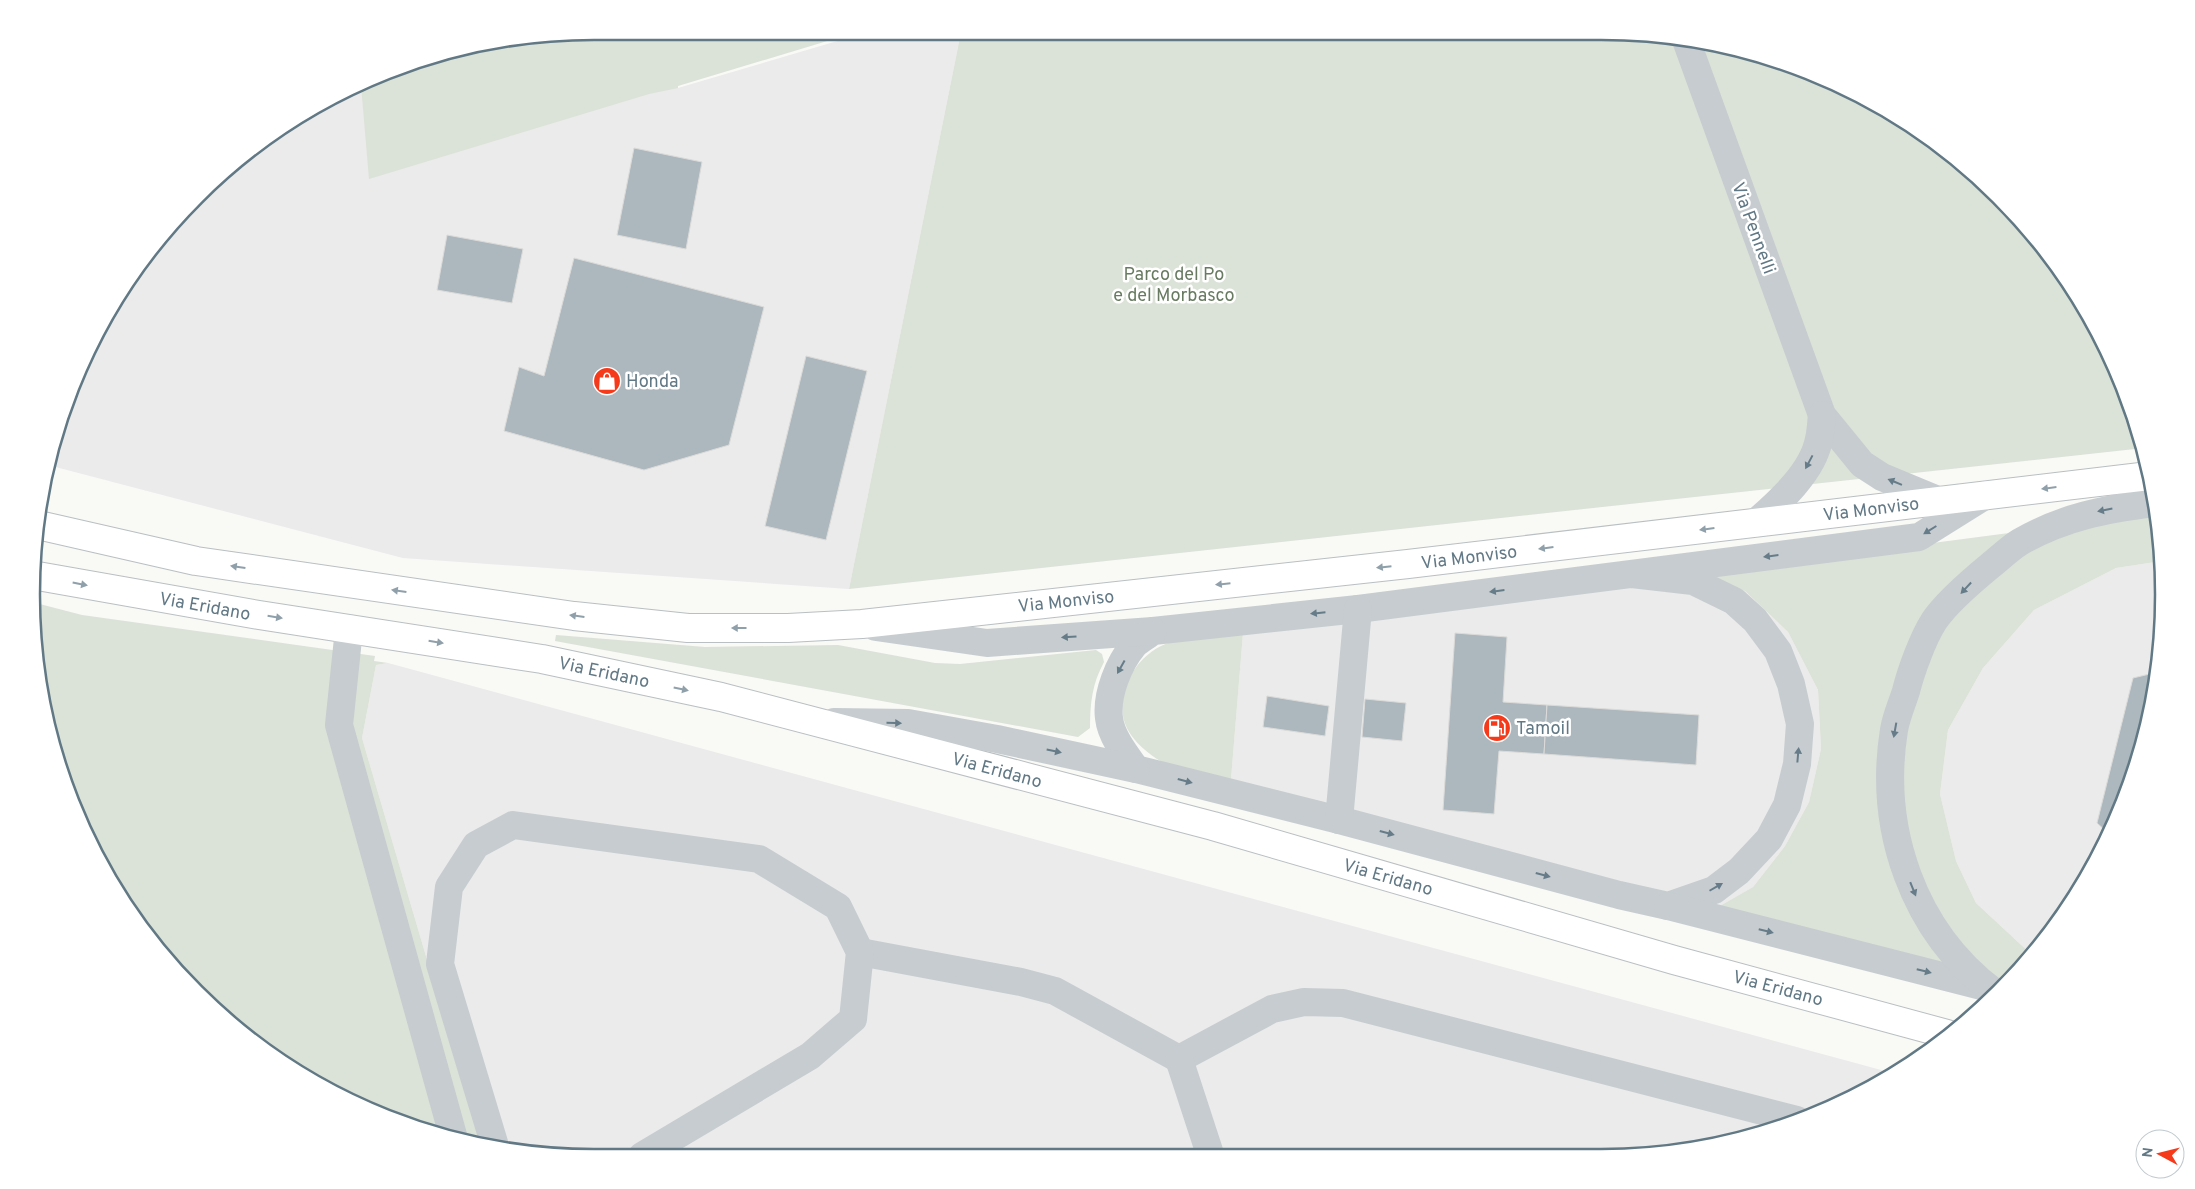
<svg xmlns="http://www.w3.org/2000/svg" width="2195" height="1189" font-family="Overpass,sans-serif">
<style>
.built{fill:#eaebea}
.green{fill:#dbe2d7}
.building{fill:#acb8bd;stroke:#dbdbd9}
.lines{fill:none;stroke-linecap:round;stroke-linejoin:round}
.major-casing{stroke:#b9bfc2;stroke-width:30}
.minor{stroke:#c6cccf;stroke-width:28}
.major{stroke:#fff;stroke-width:28}
.oneway{fill:#667c89}
.oneway2{fill:#90a0aa}
.labels{text-anchor:middle;stroke-width:5;stroke-linejoin:round;paint-order:stroke}
.street-label{font-size:18px;fill:#617885;stroke:#fff}
.park-label{font-size:18px;fill:#687b61;stroke:#fff}
.poi-label{font-size:18px;fill:#617885;stroke:#fff;text-anchor:start}
.rim{fill:none;stroke:#617885;stroke-width:2.5}
</style>
<rect width="100%" height="100%" fill="#f9f9f6"/>
<!-- built -->
<g class="built">
<path d="M868 32H961L849 589 403 558 48 465 50 449 74 379 126 282 171 223 251 148 313 107 379 77 678 88Z"/>
<path d="M2162 561 2159 668 2134 775 2088 876 2032 955 1976 903 1956 861 1940 794 1948 730 1983 668 2034 610 2116 568Z"/>
<path d="M1696 574 1745 591 1788 632 1818 690 1821 749 1809 802 1785 846 1753 887 1711 911 1231 779 1243 633Z"/>
<path d="M388 663 1892 1073 1782 1128 1674 1153 558 1157 481 1144 362 738 376 665Z"/>
</g>
<!-- green -->
<g class="green">
<path d="M595 31 857 32 678 86V88L649 94 369 179 361 85 413 61 485 42Z"/>
<path d="M961 32H1637L1747 51 1882 107 1972 171 2047 251 2106 345 2144 448 849 589Z"/>
<path d="M2155 514 2162 561 2116 568 2034 610 1983 668 1948 730 1940 794 1956 861 1976 903 2032 955 2024 966 1989 996 1711 911 1753 887 1785 846 1809 802 1821 749 1818 690 1788 632 1745 591 1696 574Z"/>
<path d="M32 602 82 615 375 656 374 661 388 663 376 665 362 738 481 1144 448 1138 313 1082 251 1041 171 966 126 907 74 810 50 740 32 632Z"/>
<path d="M1243 633 1231 779C1215 775 1168 767 1157 759 1142 749 1126 734 1123 716 1118 684 1141 651 1171 642 1188 636 1223 636 1243 633Z"/>
<path d="M556 635 705 647 838 645 935 663 960 664 1096 650 1102 654 1104 662C1092 684 1090 703 1090 728L1078 737 555 641Z"/>
</g>
<!-- building -->
<g class="building">
<path d="M634 148 702 162 686 249 617 235Z"/>
<path d="M447 235 523 249 512 303 437 290Z"/>
<path d="M574 258 764 307 729 445 644 470 504 431 519 367 544 376Z"/>
<path d="M806 356 867 371 826 540 765 526Z"/>
<path d="M1455 633 1507 637 1503 702 1547 705 1544 754 1499 751 1494 814 1443 810Z"/>
<path d="M2158 672 2134 775 2108 833 2097 823 2133 678Z"/>
<path d="M1267 696 1329 706 1325 736 1263 727Z"/>
<path d="M1365 699 1406 703 1402 741 1362 737Z"/>
<path d="M1547 705 1699 715 1696 765 1544 754Z"/>
</g>
<g class="lines">
<!-- major casing -->
<g class="major-casing">
<g id="major">
<path d="M38 525 196 561 574 616 688 628H788L862 624 1408 564 2149 476"/>
<path d="M32 575 259 615 542 659 721 697 1213 826 1674 960 1947 1034"/>
</g>
</g>
<!-- minor -->
<g class="minor">
<path d="M1686 40 1822 415 1862 464 1882 477 1940 501"/>
<path d="M1755 523C1779 502 1813 472 1819 439 1821 431 1821 423 1822 415"/>
<path d="M1632 574 1693 581 1734 601 1755 620 1778 651 1791 684 1800 724 1797 764 1787 805 1769 839 1739 871 1714 890 1668 906 1619 895 1339 820 1136 769C1125 754 1111 736 1109 718 1106 694 1119 663 1134 645 1139 640 1147 636 1153 631L1358 609 1919 537 1986 495"/>
<path d="M876 627 987 643 1153 631"/>
<path d="M349 629 339 725 454 1139"/>
<path d="M834 722 908 723 997 739 1136 769"/>
<path d="M1339 820 1358 609"/>
<path d="M1668 906 1985 987"/>
<path d="M860 952 1021 982 1055 991 1179 1059 1272 1009 1304 1002 1343 1003 1797 1120"/>
<path d="M1994 992C1913 931 1878 829 1894 730 1896 717 1902 704 1906 691 1911 671 1923 638 1934 621 1946 603 1974 579 1991 565 2000 558 2010 548 2020 542 2063 517 2106 509 2154 503"/>
<path d="M1179 1059 1210 1154"/>
<path d="M495 1146 440 964 449 887 476 845 513 825 759 859 838 907 860 952 853 1019 810 1056 642 1156"/>
</g>
<!-- major -->
<use href="#major" class="major"/>
</g>
<!-- one-way arrows -->
<defs><path id="oneway-solid" d="M-6-.8H1V-3.2L6.5 0L1 3.2V.8H-6Z" transform="scale(1.25)"/></defs>
<g class="oneway">
<use href="#oneway-solid" transform="translate(1809 462) rotate(118)"/>
<use href="#oneway-solid" transform="translate(1895 482) rotate(-158)"/>
<use href="#oneway-solid" transform="translate(2105 510) rotate(169)"/>
<use href="#oneway-solid" transform="translate(1930 530) rotate(148)"/>
<use href="#oneway-solid" transform="translate(1771 556) rotate(173)"/>
<use href="#oneway-solid" transform="translate(1966 588) rotate(133)"/>
<use href="#oneway-solid" transform="translate(1497 591) rotate(173)"/>
<use href="#oneway-solid" transform="translate(1318 613) rotate(174)"/>
<use href="#oneway-solid" transform="translate(1069 637) rotate(176)"/>
<use href="#oneway-solid" transform="translate(1121 667) rotate(119)"/>
<use href="#oneway-solid" transform="translate(894 723) rotate(1)"/>
<use href="#oneway-solid" transform="translate(1895 730) rotate(100)"/>
<use href="#oneway-solid" transform="translate(1054 751) rotate(12)"/>
<use href="#oneway-solid" transform="translate(1798 755) rotate(-85)"/>
<use href="#oneway-solid" transform="translate(1185 781) rotate(15)"/>
<use href="#oneway-solid" transform="translate(1387 833) rotate(15)"/>
<use href="#oneway-solid" transform="translate(1543 875) rotate(15)"/>
<use href="#oneway-solid" transform="translate(1716 887) rotate(-30)"/>
<use href="#oneway-solid" transform="translate(1913 889) rotate(68)"/>
<use href="#oneway-solid" transform="translate(1766 931) rotate(14)"/>
<use href="#oneway-solid" transform="translate(1924 971) rotate(14)"/>
</g>
<g class="oneway2">
<use href="#oneway-solid" transform="translate(2049 488) rotate(173)"/>
<use href="#oneway-solid" transform="translate(1707 529) rotate(173)"/>
<use href="#oneway-solid" transform="translate(1546 548) rotate(173)"/>
<use href="#oneway-solid" transform="translate(238 567) rotate(-172)"/>
<use href="#oneway-solid" transform="translate(1384 567) rotate(174)"/>
<use href="#oneway-solid" transform="translate(80 584) rotate(11)"/>
<use href="#oneway-solid" transform="translate(1223 584) rotate(174)"/>
<use href="#oneway-solid" transform="translate(399 591) rotate(-172)"/>
<use href="#oneway-solid" transform="translate(577 616) rotate(-173)"/>
<use href="#oneway-solid" transform="translate(275 617) rotate(9)"/>
<use href="#oneway-solid" transform="translate(739 628) rotate(-180)"/>
<use href="#oneway-solid" transform="translate(436 642) rotate(9)"/>
<use href="#oneway-solid" transform="translate(681 689) rotate(12)"/>
</g>
<!-- icons -->
<defs>
<g id="shop-disc" transform="scale(1.4375)"><circle r="9.5" fill="#f5391b" stroke="#fff"/><path d="M-5-2.5h2.3a2.7 3.5 0 0 1 5.4 0H5L5.5 6h-11ZM-1.5-2.5h3a1.5 2.3 0 0 0-3 0Z" fill="#fff"/></g>
<g id="fuel-disc" transform="scale(1.4375)"><circle r="9.5" fill="#f5391b" stroke="#fff"/><path d="M-5.5-6h7V0h2V4h1.3V-2.5L3-4.5l.8-.8L6-3V5H2.5V1h-1V6h-7ZM-4.2-4.7v3.2H.2V-4.7Z" fill="#fff"/></g>
</defs>
<g fill-rule="evenodd">
<use href="#shop-disc" x="607" y="381"/>
<use href="#fuel-disc" x="1497" y="728"/>
</g>
<g class="labels">
<!-- street labels -->
<g class="street-label">
<text transform="translate(1754 228) rotate(70)" y="6">Via Pennelli</text>
<text transform="translate(1871 509) rotate(-7)" y="6">Via Monviso</text>
<text transform="translate(1469 557) rotate(-7)" y="6">Via Monviso</text>
<text transform="translate(1066 601) rotate(-6)" y="6">Via Monviso</text>
<text transform="translate(205 606) rotate(10)" y="6">Via Eridano</text>
<text transform="translate(604 672) rotate(12)" y="6">Via Eridano</text>
<text transform="translate(997 770) rotate(15)" y="6">Via Eridano</text>
<text transform="translate(1388 877) rotate(16)" y="6">Via Eridano</text>
<text transform="translate(1778 988) rotate(15)" y="6">Via Eridano</text>
</g>
<!-- park labels -->
<g class="park-label">
<text x="1174" y="280">Parco del Po<tspan x="1174" dy="21">e del Morbasco</tspan></text>
</g>
<!-- poi labels -->
<g class="poi-label">
<text x="626" y="387">Honda</text>
<text x="1516" y="734">Tamoil</text>
</g>
</g>
<!-- crop -->
<path d="M0 0H2195V1189H0ZM594 40H1601A554 554 0 0 1 2155 594V595A554 554 0 0 1 1601 1149H594A554 554 0 0 1 40 595V594A554 554 0 0 1 594 40Z" fill="#fff" fill-rule="evenodd"/>
<path class="rim" d="M594 40H1601A554 554 0 0 1 2155 594V595A554 554 0 0 1 1601 1149H594A554 554 0 0 1 40 595V594A554 554 0 0 1 594 40Z"/>
<!-- north arrow -->
<g transform="translate(2160 1154) rotate(277)"><circle r="24" fill="#ffffff" stroke="#c0c9ce"/>
<path d="M0-4L9 19L0 12L-9 19Z" fill="#f5391b"/>
<text y="-8" font-size="14" font-weight="bold" text-anchor="middle" fill="#617885">N</text>
</g>
</svg>
